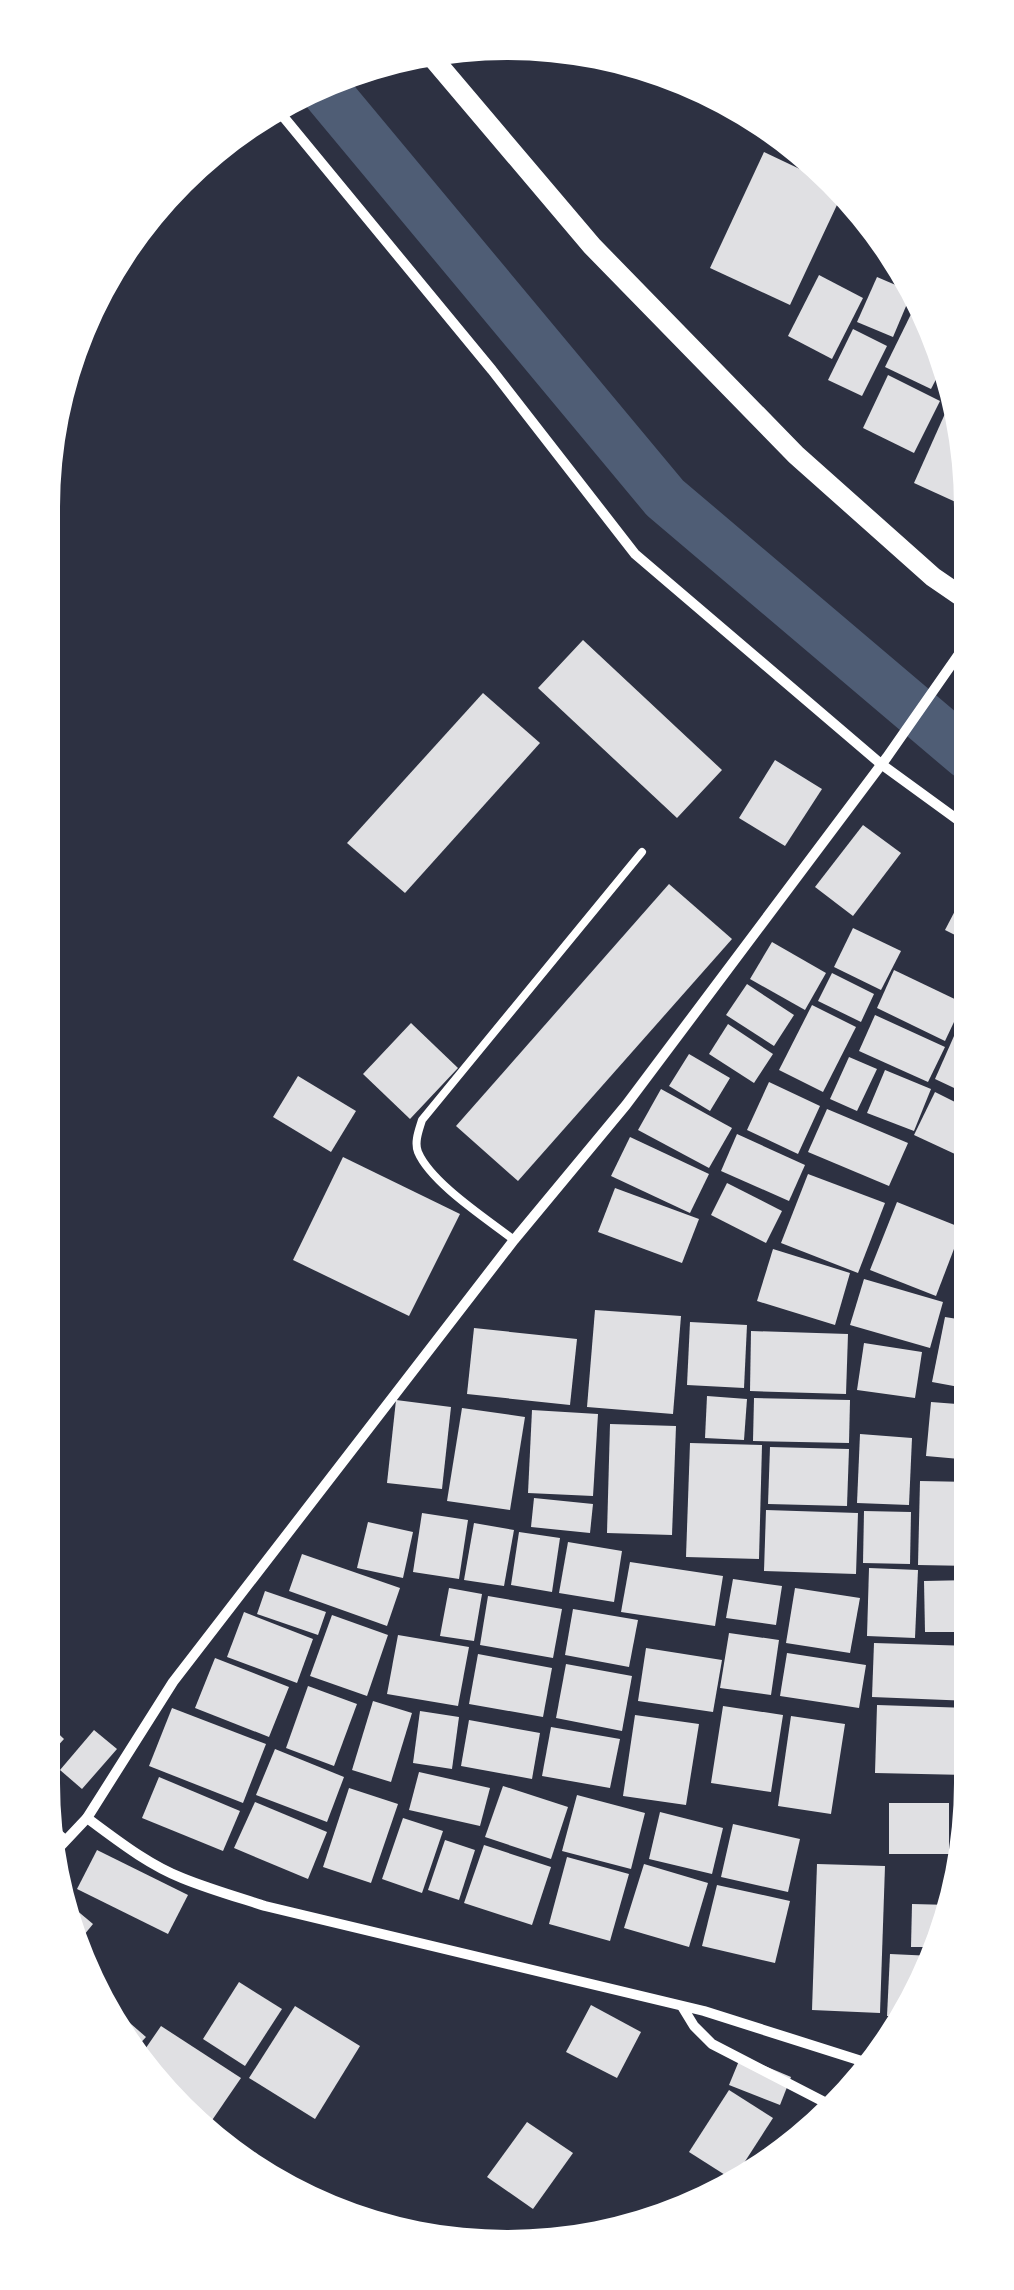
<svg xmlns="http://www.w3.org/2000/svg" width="1014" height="2290" font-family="Arial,sans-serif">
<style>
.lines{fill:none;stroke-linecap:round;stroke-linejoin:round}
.canal{stroke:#4f5d75;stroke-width:50}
.building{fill:#e0e0e3}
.service{stroke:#fff;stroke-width:8}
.minor{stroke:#fff;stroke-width:10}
.secondary{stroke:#fff;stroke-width:20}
</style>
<rect width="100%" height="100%" fill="#2d3142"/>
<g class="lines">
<!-- canal -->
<path class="canal" d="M321 85 665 498 968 755"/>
</g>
<!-- building -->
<g class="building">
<path d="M764 152 844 190 790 305 710 268Z"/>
<path d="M819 275 863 298 832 359 788 336Z"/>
<path d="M877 277 912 292 893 337 857 322Z"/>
<path d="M917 302 936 329 945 362 931 389 885 367Z"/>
<path d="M853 329 887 346 862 396 828 380Z"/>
<path d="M888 375 940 401 914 453 863 428Z"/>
<path d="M952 398 967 446 968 488 960 504 914 483Z"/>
<path d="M968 498V529L955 523Z"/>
<path d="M583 640 722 770 677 818 538 688Z"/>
<path d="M483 693 540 743 405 893 347 843Z"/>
<path d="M775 760 822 789 785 846 739 818Z"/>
<path d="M863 825 901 853 853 916 815 887Z"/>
<path d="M669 884 732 939 518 1181 456 1126Z"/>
<path d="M969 884V942L945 930Z"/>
<path d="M853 928 901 951 881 990 834 967Z"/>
<path d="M772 942 826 973 805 1010 750 979Z"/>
<path d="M894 970 963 1003 945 1041 877 1008Z"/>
<path d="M832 973 874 994 861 1022 818 1001Z"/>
<path d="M747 984 794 1015 774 1046 726 1015Z"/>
<path d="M812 1005 856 1027 823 1092 779 1070Z"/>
<path d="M875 1015 945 1047 928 1082 859 1051Z"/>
<path d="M962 1018 969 1021V1095L935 1079Z"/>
<path d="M411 1023 458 1068 410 1119 363 1074Z"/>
<path d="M728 1024 773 1054 754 1083 709 1054Z"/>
<path d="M689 1054 730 1078 710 1111 669 1086Z"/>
<path d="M849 1057 877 1069 857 1111 830 1099Z"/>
<path d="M885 1070 931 1089 914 1131 867 1113Z"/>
<path d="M298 1076 356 1111 331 1152 273 1117Z"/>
<path d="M769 1082 820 1106 798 1154 747 1130Z"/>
<path d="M661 1089 732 1128 709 1168 638 1130Z"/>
<path d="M935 1092 969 1109 970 1161 914 1135Z"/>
<path d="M827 1109 908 1143 889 1186 808 1152Z"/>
<path d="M737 1134 805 1165 789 1201 721 1171Z"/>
<path d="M630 1137 709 1174 690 1213 611 1176Z"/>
<path d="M343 1157 460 1214 409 1316 293 1260Z"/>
<path d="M808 1174 885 1203 858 1273 781 1243Z"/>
<path d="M727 1183 782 1211 766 1243 711 1215Z"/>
<path d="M615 1188 699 1219 682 1263 598 1232Z"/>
<path d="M897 1202 962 1228 936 1296 870 1270Z"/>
<path d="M773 1249 850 1273 835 1325 757 1301Z"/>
<path d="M970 1275V1309L958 1304Z"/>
<path d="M864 1279 943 1302 930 1348 850 1325Z"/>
<path d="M595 1310 681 1316 673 1414 587 1407Z"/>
<path d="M945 1317 970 1321V1389L932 1382Z"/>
<path d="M690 1322 747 1325 744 1388 687 1385Z"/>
<path d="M474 1328 577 1339 570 1405 467 1394Z"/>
<path d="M751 1331 848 1334 846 1394 750 1391Z"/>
<path d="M864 1343 922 1352 915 1398 857 1390Z"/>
<path d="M707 1396 747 1399 744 1440 705 1438Z"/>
<path d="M754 1398 850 1400 849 1443 753 1441Z"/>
<path d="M396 1400 451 1407 442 1489 387 1483Z"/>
<path d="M931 1402 970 1405 971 1460 926 1456Z"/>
<path d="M462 1408 525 1417 510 1510 447 1501Z"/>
<path d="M532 1410 598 1414 593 1496 528 1493Z"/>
<path d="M610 1424 676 1426 672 1535 607 1533Z"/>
<path d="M860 1434 912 1438 909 1505 857 1503Z"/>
<path d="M690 1443 762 1445 759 1559 686 1557Z"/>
<path d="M770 1447 849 1449 847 1506 768 1504Z"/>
<path d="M920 1481 971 1482V1566L918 1565Z"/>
<path d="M534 1498 593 1504 590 1533 531 1527Z"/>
<path d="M766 1510 858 1513 856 1574 764 1571Z"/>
<path d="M864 1511 911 1512 910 1564 863 1563Z"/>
<path d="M422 1513 468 1520 459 1579 413 1572Z"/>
<path d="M368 1522 413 1532 403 1578 357 1568Z"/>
<path d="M474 1523 514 1530 504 1586 464 1580Z"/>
<path d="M519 1532 560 1538 552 1592 511 1585Z"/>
<path d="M568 1542 622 1551 614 1602 559 1593Z"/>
<path d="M302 1554 400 1588 387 1626 289 1591Z"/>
<path d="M630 1562 723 1576 715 1626 621 1612Z"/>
<path d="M869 1568 918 1570 915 1638 867 1636Z"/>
<path d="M733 1579 782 1586 776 1625 726 1618Z"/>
<path d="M971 1580V1632H925L924 1581Z"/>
<path d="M449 1588 482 1594 474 1641 440 1636Z"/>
<path d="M795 1588 860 1598 850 1653 786 1643Z"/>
<path d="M265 1591 326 1612 318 1635 257 1614Z"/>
<path d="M488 1596 562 1609 553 1658 480 1645Z"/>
<path d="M573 1609 638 1620 629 1667 565 1655Z"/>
<path d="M244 1612 313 1639 297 1683 227 1657Z"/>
<path d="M332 1615 388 1635 367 1696 310 1676Z"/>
<path d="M729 1633 779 1640 771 1695 720 1688Z"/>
<path d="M398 1635 469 1647 458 1706 387 1694Z"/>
<path d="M874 1643 971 1646V1701L872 1697Z"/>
<path d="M646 1648 722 1660 713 1712 638 1701Z"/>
<path d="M787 1653 866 1665 859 1708 780 1696Z"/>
<path d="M478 1654 552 1668 543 1717 469 1704Z"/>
<path d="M215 1658 289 1687 269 1737 195 1708Z"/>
<path d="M566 1664 632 1676 622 1731 556 1718Z"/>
<path d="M308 1686 357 1704 334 1766 286 1748Z"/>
<path d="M373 1701 412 1713 391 1782 352 1770Z"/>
<path d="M877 1705 969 1708 967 1775 875 1773Z"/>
<path d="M723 1706 783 1715 771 1792 711 1783Z"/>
<path d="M172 1708 266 1744 243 1803 149 1766Z"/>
<path d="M420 1711 459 1717 452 1769 413 1763Z"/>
<path d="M635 1715 699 1724 686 1805 623 1796Z"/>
<path d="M791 1716 845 1724 831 1814 778 1806Z"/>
<path d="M43 1719 64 1739 43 1762Z"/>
<path d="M469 1720 540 1733 532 1779 461 1766Z"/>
<path d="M551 1727 620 1739 610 1788 542 1776Z"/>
<path d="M94 1730 117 1749 82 1789 60 1770Z"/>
<path d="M275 1749 344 1777 327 1822 256 1795Z"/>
<path d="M419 1772 490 1788 480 1826 409 1810Z"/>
<path d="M159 1777 240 1811 223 1851 142 1818Z"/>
<path d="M503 1786 568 1807 551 1859 485 1837Z"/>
<path d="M349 1788 398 1804 371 1883 323 1867Z"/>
<path d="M577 1795 645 1813 631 1869 562 1851Z"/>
<path d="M255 1802 327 1832 308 1879 234 1848Z"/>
<rect x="889" y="1803" width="60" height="51"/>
<path d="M959 1811H967L961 1846H959Z"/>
<path d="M660 1812 723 1828 712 1874 649 1859Z"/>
<path d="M403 1818 443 1831 422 1893 382 1879Z"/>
<path d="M733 1824 800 1839 788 1892 721 1877Z"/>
<path d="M445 1840 475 1850 459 1900 428 1890Z"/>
<path d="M484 1845 551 1867 532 1925 464 1903Z"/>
<path d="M97 1850 188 1895 168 1934 77 1889Z"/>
<path d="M567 1857 629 1874 610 1941 549 1924Z"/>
<path d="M644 1864 708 1883 689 1947 624 1928Z"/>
<path d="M817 1864 885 1866 880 2013 812 2010Z"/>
<path d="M717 1885 790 1901 775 1963 702 1946Z"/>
<path d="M62 1898 93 1924 75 1946 67 1933Z"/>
<path d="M912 1904 951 1905 947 1933 938 1947H911Z"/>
<path d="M890 1954 933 1956 899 2016H887Z"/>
<path d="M239 1982 282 2009 245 2066 203 2039Z"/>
<path d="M108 2004 146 2037 135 2049Z"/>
<path d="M591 2005 641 2032 617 2078 566 2052Z"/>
<path d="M295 2006 360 2046 315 2119 249 2078Z"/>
<path d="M161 2026 241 2078 206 2129 157 2089 139 2058Z"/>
<path d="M741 2056 791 2077 780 2105 729 2085Z"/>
<path d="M729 2090 773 2118 733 2180 689 2152Z"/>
<path d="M527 2122 573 2153 533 2209 487 2177Z"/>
</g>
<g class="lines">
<!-- service -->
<path class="service" d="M514 1240C487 1219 431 1183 418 1152 414 1142 419 1130 422 1120L642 852"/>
<!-- minor -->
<g class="minor">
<path d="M277 109 492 370 635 554 881 764 969 828"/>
<path d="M87 1818C117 1840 147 1864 182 1878 209 1889 237 1897 265 1906L704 2011 871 2064"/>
<path d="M50 1827 65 1840"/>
<path d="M54 1853 87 1818 173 1682 514 1240 626 1105 887 757 968 641"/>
<path d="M683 2008 694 2026 712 2044 834 2107"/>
</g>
<!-- secondary -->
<path class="secondary" d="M431 56 592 246 796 455 933 577 968 601"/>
</g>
<!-- crop -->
<path d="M0 0H1014V2290H0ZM507 60H507A447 447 0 0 1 954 507V1783A447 447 0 0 1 507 2230H507A447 447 0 0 1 60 1783V507A447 447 0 0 1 507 60Z" fill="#fff" fill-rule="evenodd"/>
</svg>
